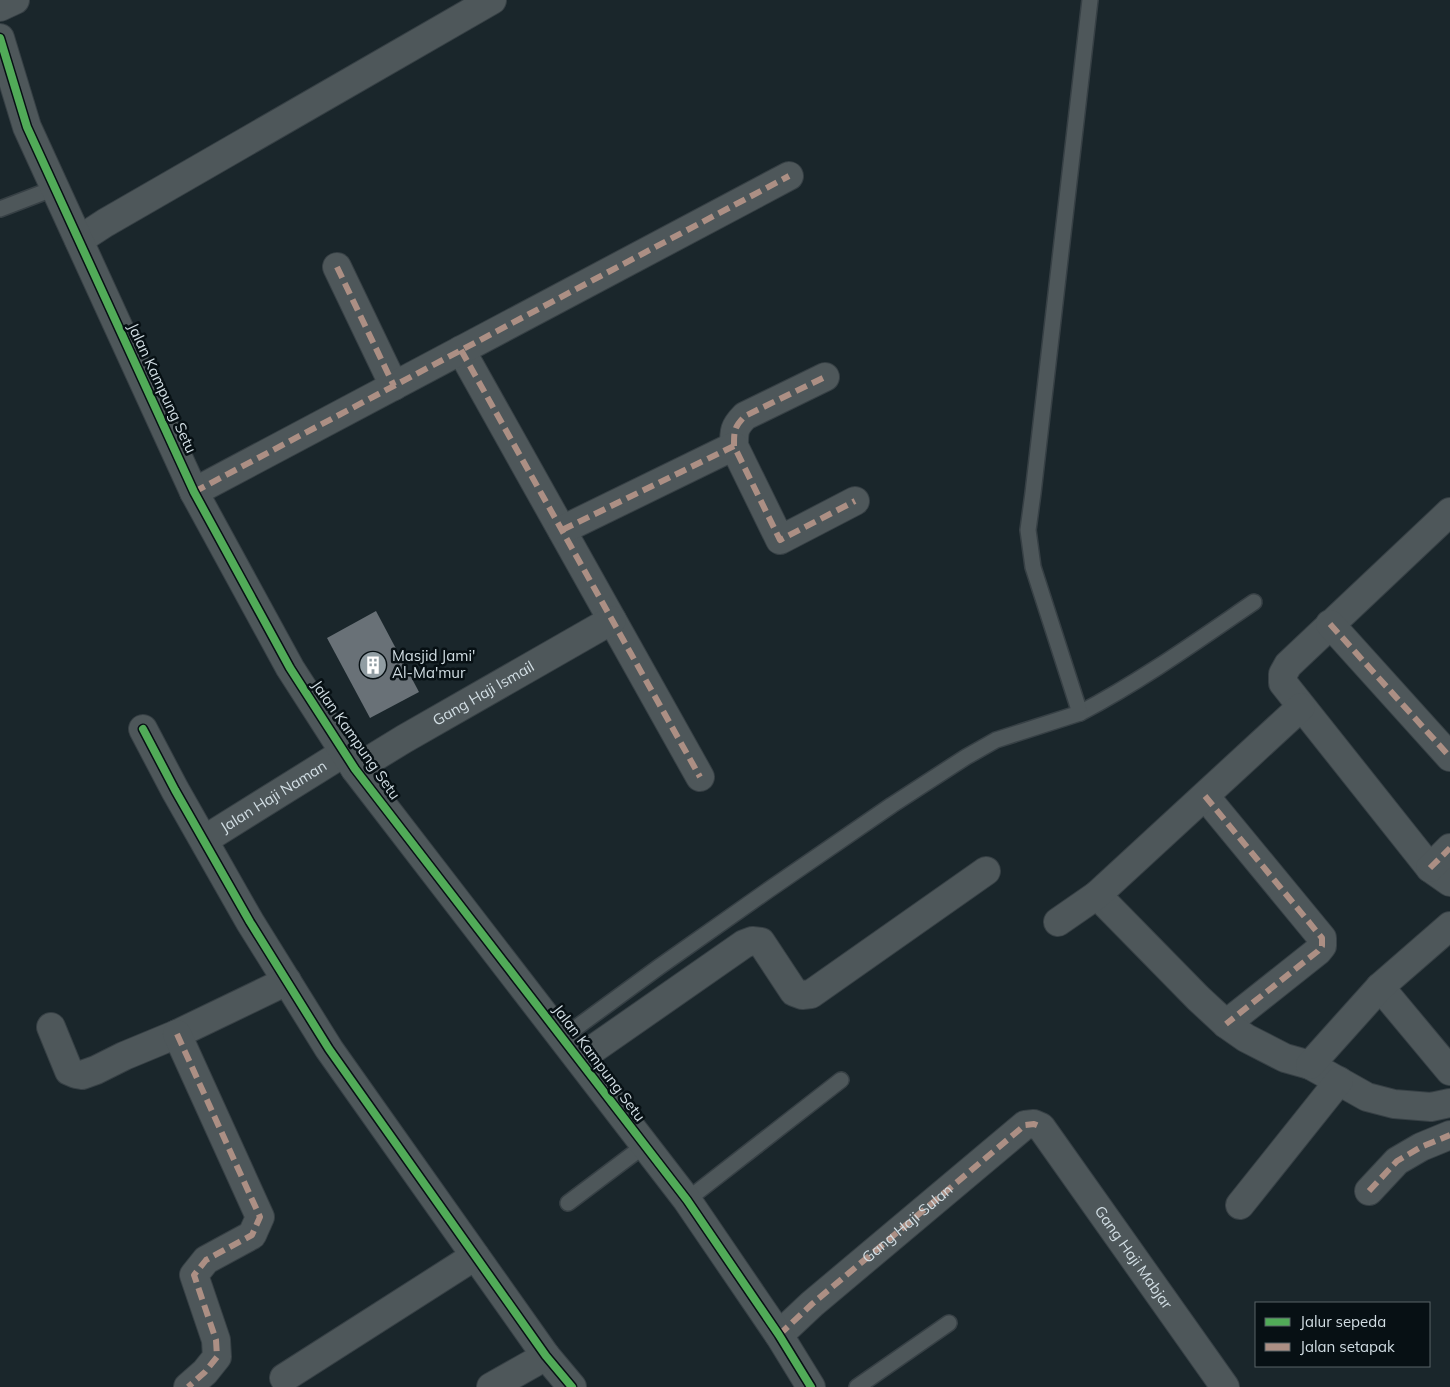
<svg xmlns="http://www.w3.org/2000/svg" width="1450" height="1387" font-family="Mulish,sans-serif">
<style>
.building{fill:#697177}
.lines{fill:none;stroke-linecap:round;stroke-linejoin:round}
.service-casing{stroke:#374045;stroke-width:18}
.minor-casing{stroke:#374045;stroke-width:30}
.tertiary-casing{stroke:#374045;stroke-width:30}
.service{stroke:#4e575a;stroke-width:15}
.minor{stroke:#4e575a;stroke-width:28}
.tertiary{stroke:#4e575a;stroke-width:28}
.quiet{stroke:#ac8f84;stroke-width:6;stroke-dasharray:12 6;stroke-linecap:butt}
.cycleway-casing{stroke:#071014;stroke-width:11}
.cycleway{stroke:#51ab58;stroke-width:8}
.labels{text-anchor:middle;stroke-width:5;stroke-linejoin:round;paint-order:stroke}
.street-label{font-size:15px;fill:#d1dde3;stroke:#071014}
.poi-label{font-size:15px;fill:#d1dde3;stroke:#071014;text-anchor:start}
</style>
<rect width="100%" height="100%" fill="#1a262b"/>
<!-- building -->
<path class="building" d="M376 611 419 692 370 718 327 638Z"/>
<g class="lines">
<!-- service casing -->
<g class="service-casing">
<g id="service">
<path d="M0 209 55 188"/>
<path d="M1080 713C1141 681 1197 641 1254 602"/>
<path d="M562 1038 659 967 767 891 892 805 966 757 996 740 1080 713 1033 567 1028 530 1033 493 1090 0"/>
<path d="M687 1200 841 1080"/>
<path d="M568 1203 645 1145"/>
<path d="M857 1387 949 1323"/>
</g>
</g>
<!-- minor casing -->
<g class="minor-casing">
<g id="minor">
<path d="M0 7 15 0"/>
<path d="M79 240 105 223 492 0"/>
<path d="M337 267 394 386"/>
<path d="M461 350 700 777"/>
<path d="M734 446C734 431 734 427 745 416L825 377"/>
<path d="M194 492 789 176"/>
<path d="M1450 512 1288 665 1283 674V683L1430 868 1450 882"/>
<path d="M562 530 734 446 780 540 855 501"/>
<path d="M1330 624 1450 757"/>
<path d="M143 729 175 790 250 922 329 1049 546 1356 572 1387"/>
<path id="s1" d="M355 769 404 739 612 620"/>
<path d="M1205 796 1322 938V946L1318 951 1226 1024"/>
<path id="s2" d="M204 840 345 752"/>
<path d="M1430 868 1450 848"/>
<path d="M1097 895 1198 998 1226 1024 1246 1038 1285 1058 1310 1065 1367 1097 1394 1104 1431 1107 1450 1103"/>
<path d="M1058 922 1097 895 1301 707"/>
<path d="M1380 987 1450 1071"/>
<path d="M51 1027 69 1071 76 1074 82 1075 96 1070 124 1056 177 1034 287 981"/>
<path d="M177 1034 260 1217 252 1235 206 1260 194 1275 216 1340 217 1357 205 1372 188 1387"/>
<path d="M579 1059 744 944 752 941 761 942 794 992 802 995 811 994 986 871"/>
<path d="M1310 1065 1380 987 1450 926"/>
<path d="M1369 1191 1397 1161 1421 1147 1450 1135"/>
<path d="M1240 1205 1339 1081"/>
<path id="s3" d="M779 1335 812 1304 1025 1125 1034 1124 1041 1127 1225 1387"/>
<path d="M284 1378 475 1256"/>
<path d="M491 1387 546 1356"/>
</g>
</g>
<!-- tertiary casing -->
<g class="tertiary-casing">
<path id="tertiary" d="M0 38 27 127 194 492 290 668 355 769 687 1200 779 1335 811 1387"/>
</g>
<!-- service -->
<use href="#service" class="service"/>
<!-- minor -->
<use href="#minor" class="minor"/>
<!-- tertiary -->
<use href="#tertiary" class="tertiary"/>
<!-- quiet -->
<g class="quiet">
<path d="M337 267 394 386"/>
<path d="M461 350 700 777"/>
<path d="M734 446C734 431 734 427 745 416L825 377"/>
<path d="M194 492 789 176"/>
<path d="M562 530 734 446 780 540 855 501"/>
<path d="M1330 624 1450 757"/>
<path d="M1205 796 1322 938V946L1318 951 1226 1024"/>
<path d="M1430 868 1450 848"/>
<path d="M177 1034 260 1217 252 1235 206 1260 194 1275 216 1340 217 1357 205 1372 188 1387"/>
<path d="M1369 1191 1397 1161 1421 1147 1450 1135"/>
<path id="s4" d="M779 1335 812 1304 1025 1125 1034 1124 1041 1127"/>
</g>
<!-- cycleway casing -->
<g class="cycleway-casing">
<g id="cycleway">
<path d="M0 38 27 127 194 492 290 668 355 769 687 1200 779 1335 811 1387"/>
<path d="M143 729 175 790 250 922 329 1049 546 1356 572 1387"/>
</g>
</g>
<!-- cycleway -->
<use href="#cycleway" class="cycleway"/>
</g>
<!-- icons -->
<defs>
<g id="building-disc" transform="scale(1.4375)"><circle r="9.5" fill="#919da3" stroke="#071014"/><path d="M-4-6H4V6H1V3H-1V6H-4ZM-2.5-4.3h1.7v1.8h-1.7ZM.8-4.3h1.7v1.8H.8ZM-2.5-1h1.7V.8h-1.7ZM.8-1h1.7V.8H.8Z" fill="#fff"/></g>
</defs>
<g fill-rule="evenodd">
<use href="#building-disc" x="373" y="665"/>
</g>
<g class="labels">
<!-- street labels -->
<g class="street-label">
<text transform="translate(162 388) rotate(65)" y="5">Jalan Kampung Setu</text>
<text dy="5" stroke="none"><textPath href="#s1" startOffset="149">Gang Haji Ismail</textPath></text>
<text transform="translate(356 740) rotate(55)" y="5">Jalan Kampung Setu</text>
<text dy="5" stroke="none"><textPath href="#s2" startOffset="82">Jalan Haji Naman</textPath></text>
<text transform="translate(599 1063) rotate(53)" y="5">Jalan Kampung Setu</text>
<text dy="5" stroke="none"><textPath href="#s4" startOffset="170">Gang Haji Sulan</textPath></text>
<text dy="5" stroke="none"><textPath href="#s3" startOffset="500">Gang Haji Mabjar</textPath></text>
</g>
<!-- poi labels -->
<g class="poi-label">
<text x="392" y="661">Masjid Jami'<tspan x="392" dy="17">Al-Ma'mur</tspan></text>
</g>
</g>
<!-- legend -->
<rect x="1255" y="1302" width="175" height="65" fill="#071014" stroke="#586267"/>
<rect x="1265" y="1318" width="25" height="8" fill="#51ab58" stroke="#586267"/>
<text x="1300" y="1327" font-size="15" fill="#d1dde3">Jalur sepeda</text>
<rect x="1265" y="1343" width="25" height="8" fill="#ac8f84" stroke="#586267"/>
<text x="1300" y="1352" font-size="15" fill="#d1dde3">Jalan setapak</text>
</svg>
